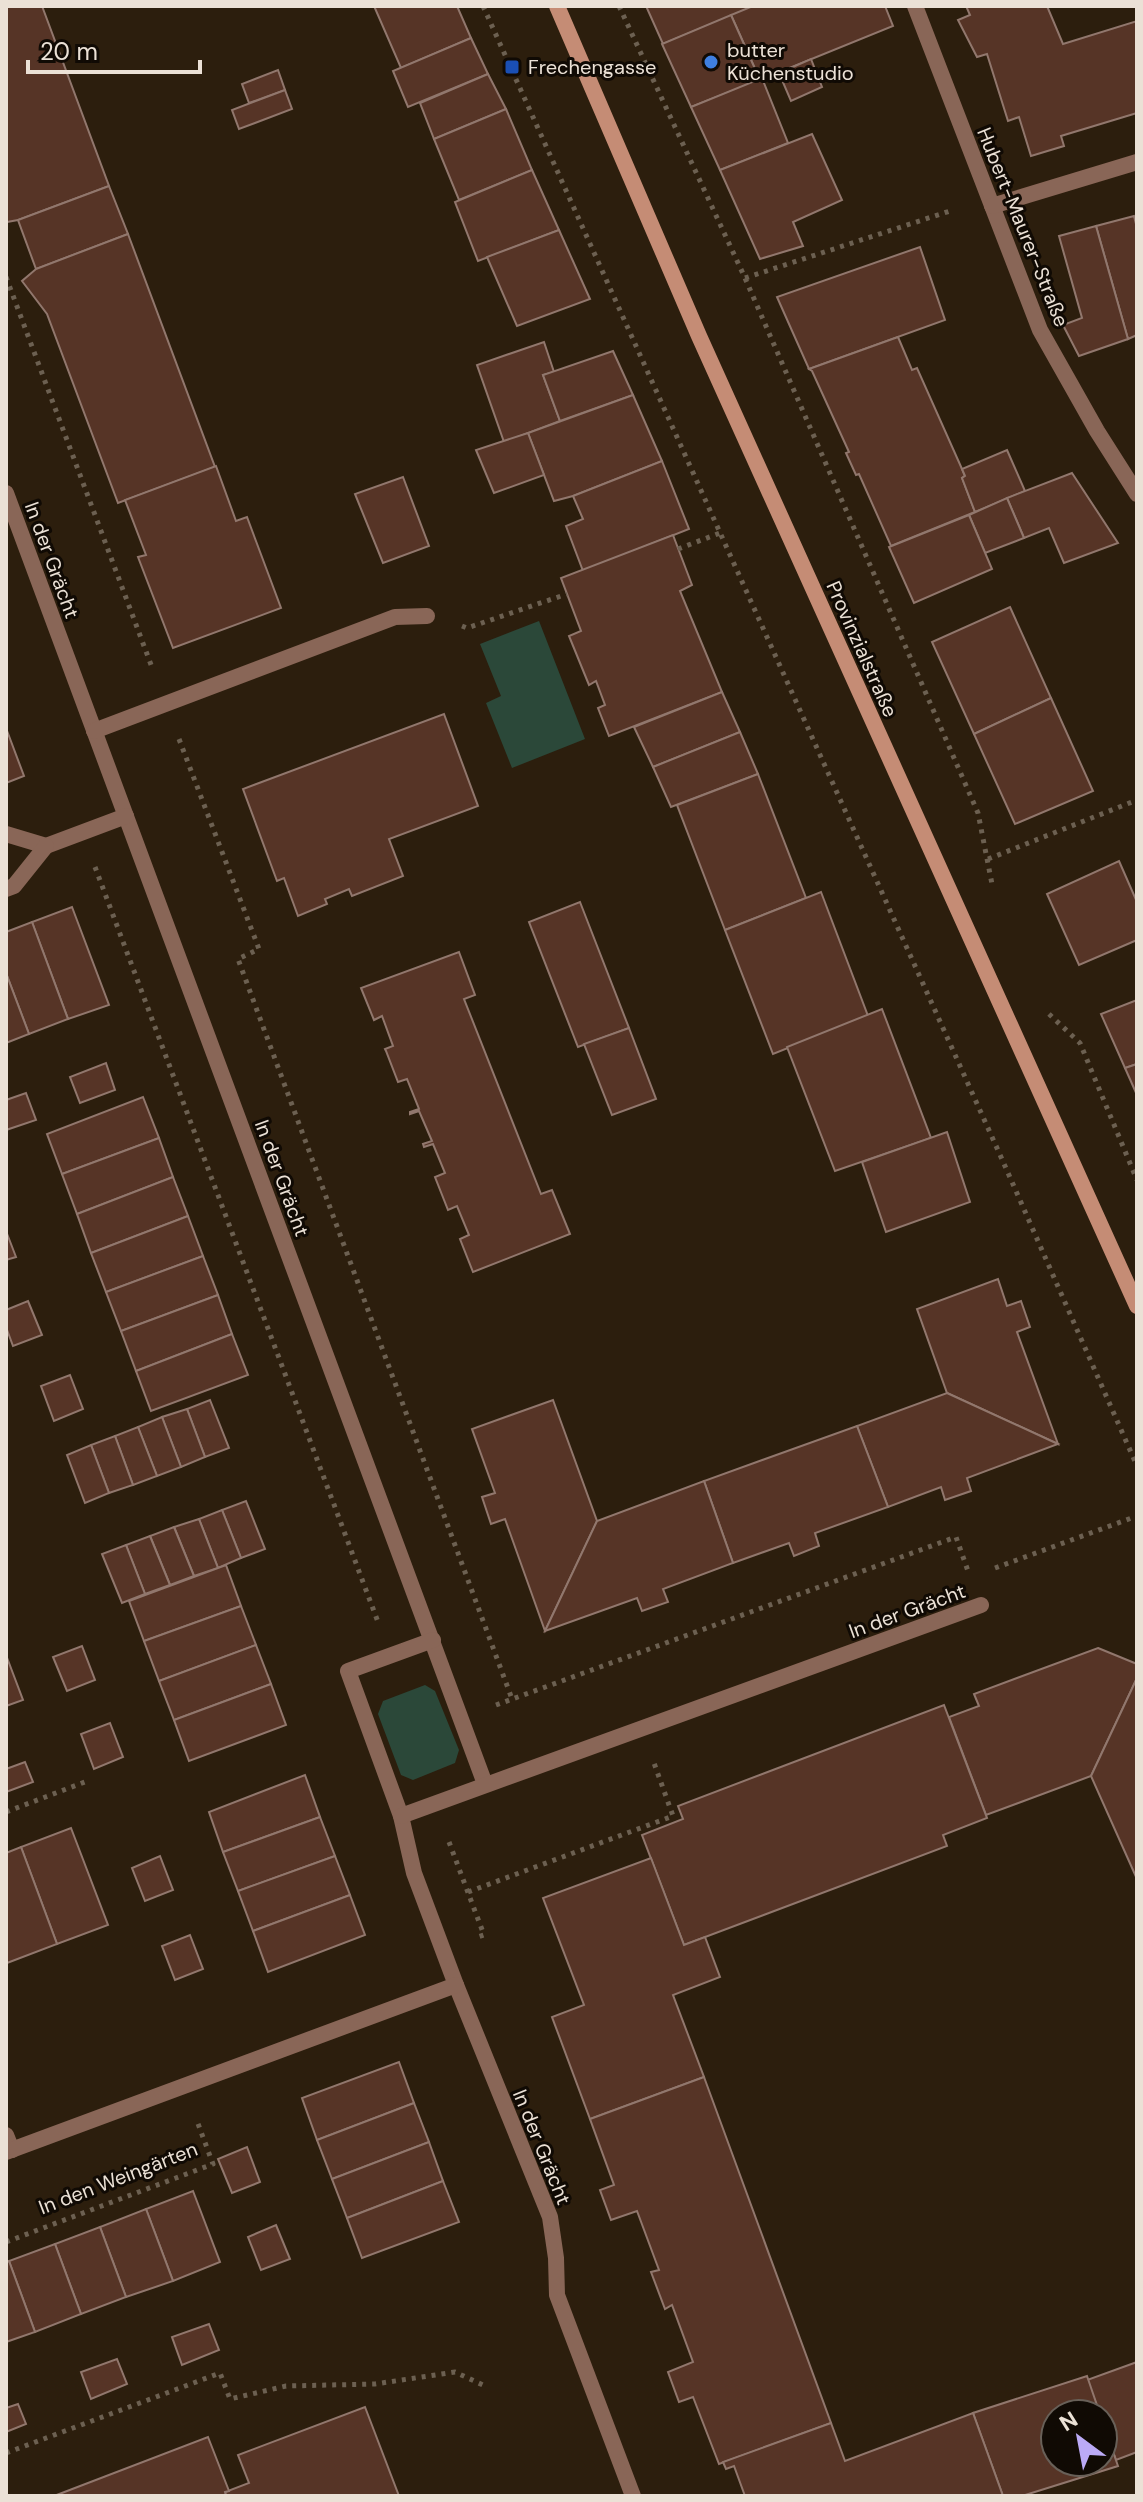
<svg xmlns="http://www.w3.org/2000/svg" width="1143" height="2502" font-family="'DM Sans',sans-serif">
<style>
.green{fill:#2b4839}
.building{fill:#563426;stroke:#91776d;stroke-width:2}
.lines{fill:none;stroke-linecap:round;stroke-linejoin:round}
.path{stroke:#6c6051;stroke-width:5;stroke-dasharray:4 6;stroke-linecap:butt}
.street{stroke:#896657;stroke-width:16}
.secondary{stroke:#c58c75;stroke-width:16}
.shop-dot{fill:#3f7fe0;stroke:#100a04;stroke-width:3}
.transit-dot{fill:#1a4fb4;stroke:#100a04;stroke-width:3}
.labels{text-anchor:middle;stroke-width:6;stroke-linejoin:round;paint-order:stroke}
.poi-label{font-size:20px;fill:#ebe1d6;stroke:#100a04;text-anchor:start}
.street-label{font-size:20px;fill:#ebe1d6;stroke:#100a04}
</style>
<rect width="100%" height="100%" fill="#2c1e0d"/>
<!-- green -->
<g class="green">
<path d="M539 621 585 739 512 768 486 703 501 696 480 644Z"/>
<path d="M425 1685 435 1691 459 1750 455 1763 413 1780 401 1775 378 1714 383 1701Z"/>
</g>
<!-- building -->
<g class="building">
<path d="M6 6H42L109 186 18 220 7 222Z"/>
<path d="M374 6H457L471 38 401 68Z"/>
<path d="M646 6H749L750 8 663 44Z"/>
<path d="M753 6H885L893 26 760 80 731 15Z"/>
<path d="M966 6H1047L1063 44 1137 21V113L1061 136 1064 146 1031 156 1019 117 1008 121 987 54 977 57 958 20 970 15Z"/>
<path d="M731 15 760 80 691 107 662 44Z"/>
<path d="M471 38 488 74 408 107 393 71Z"/>
<path d="M811 59 822 87 791 101 779 73Z"/>
<path d="M278 70 285 90 249 103 242 84Z"/>
<path d="M488 74 506 109 434 139 420 103Z"/>
<path d="M762 78 788 143 720 170 691 107Z"/>
<path d="M285 90 292 109 239 129 232 110Z"/>
<path d="M506 109 532 170 459 200 434 139Z"/>
<path d="M812 134 842 200 793 222 803 246 760 259 720 170Z"/>
<path d="M532 170 559 230 478 261 455 202Z"/>
<path d="M109 186 128 234 36 269 18 220Z"/>
<path d="M1134 216 1137 228V335L1128 339 1096 226Z"/>
<path d="M1096 226 1128 339 1079 356 1063 325 1082 318 1059 236Z"/>
<path d="M559 230 590 299 517 326 487 257Z"/>
<path d="M128 234 215 467 118 503 47 314 22 281 36 269Z"/>
<path d="M920 247 945 320 809 369 777 297Z"/>
<path d="M898 337 912 370 917 368 962 469 965 476 962 478 975 512 891 546 859 474 856 475 846 453 849 452 812 371 809 369Z"/>
<path d="M544 342 554 372 543 375 560 421 504 442 477 365Z"/>
<path d="M613 351 633 395 560 421 543 375Z"/>
<path d="M633 395 662 461 573 496 554 501 528 433Z"/>
<path d="M528 433 544 475 494 493 476 450Z"/>
<path d="M1007 450 1025 491 975 512 962 478 965 476 962 469Z"/>
<path d="M662 461 689 529 583 571 566 526 583 519 573 496Z"/>
<path d="M216 466 236 521 247 517 281 608 173 648 138 557 146 555 125 500Z"/>
<path d="M1072 473 1118 543 1064 563 1049 528 1024 538 1007 498Z"/>
<path d="M403 477 429 546 383 563 355 494Z"/>
<path d="M1007 498 1024 538 985 553 969 515Z"/>
<path d="M969 515 992 569 914 603 889 547Z"/>
<path d="M673 535 692 585 680 591 722 692 609 736 598 708 605 705 596 681 589 685 569 636 581 631 561 578Z"/>
<path d="M1010 607 1051 698 974 734 932 642Z"/>
<path d="M722 692 740 732 653 767 634 727Z"/>
<path d="M1051 698 1093 791 1015 824 974 734Z"/>
<path d="M444 714 478 806 389 839 403 876 352 896 349 889 325 899 327 904 298 916 284 878 277 881 243 789Z"/>
<path d="M6 728 24 776 6 783Z"/>
<path d="M740 732 758 774 671 807 653 767Z"/>
<path d="M758 774 806 898 725 930 677 805Z"/>
<path d="M1119 861 1137 902V940L1079 965 1047 894Z"/>
<path d="M821 892 868 1016 773 1054 725 930Z"/>
<path d="M580 902 629 1028 578 1047 529 922Z"/>
<path d="M72 907 109 1005 68 1019 32 922Z"/>
<path d="M32 922 68 1019 29 1034 6 973V932Z"/>
<path d="M459 952 475 995 464 999 541 1194 552 1190 570 1234 473 1272 460 1239 469 1235 457 1206 448 1210 435 1177 445 1173 433 1144 424 1147 423 1144 432 1141 419 1111 410 1114V1112L419 1109 407 1079 398 1082 386 1051 385 1049 393 1046 382 1016 374 1020 361 988Z"/>
<path d="M6 973 29 1034 6 1043Z"/>
<path d="M1137 1000V1064L1125 1068 1101 1014Z"/>
<path d="M882 1009 931 1138 835 1171 787 1047Z"/>
<path d="M629 1028 656 1099 612 1115 584 1044Z"/>
<path d="M106 1063 115 1090 80 1103 70 1077Z"/>
<path d="M1137 1064V1095L1125 1068Z"/>
<path d="M26 1093 36 1120 6 1130V1100Z"/>
<path d="M143 1097 159 1138 62 1174 47 1134Z"/>
<path d="M947 1132 970 1202 886 1232 862 1162Z"/>
<path d="M159 1138 173 1177 77 1214 62 1174Z"/>
<path d="M173 1177 188 1216 91 1253 77 1214Z"/>
<path d="M188 1216 203 1256 106 1292 91 1253Z"/>
<path d="M6 1231 16 1257 6 1260Z"/>
<path d="M203 1256 218 1295 121 1331 106 1292Z"/>
<path d="M998 1279 1007 1306 1021 1301 1030 1327 1017 1332 1058 1444 947 1393 917 1309Z"/>
<path d="M218 1295 232 1334 136 1371 121 1331Z"/>
<path d="M28 1301 42 1335 13 1346 6 1327V1310Z"/>
<path d="M232 1334 248 1375 151 1411 136 1371Z"/>
<path d="M70 1375 83 1409 54 1421 41 1386Z"/>
<path d="M947 1393 1058 1444 967 1478 971 1491 945 1500 941 1487 888 1507 857 1426Z"/>
<path d="M210 1400 229 1448 205 1457 187 1409Z"/>
<path d="M553 1400 597 1521 545 1631 505 1519 491 1524 482 1497 495 1493 472 1429Z"/>
<path d="M187 1409 205 1457 181 1467 162 1417Z"/>
<path d="M162 1417 181 1467 157 1476 138 1427Z"/>
<path d="M857 1426 888 1507 815 1533 819 1546 794 1556 789 1543 733 1563 704 1481Z"/>
<path d="M138 1427 157 1476 133 1485 115 1436Z"/>
<path d="M115 1436 133 1485 109 1493 91 1445Z"/>
<path d="M91 1445 109 1493 85 1503 67 1455Z"/>
<path d="M704 1481 733 1563 663 1589 668 1602 642 1611 637 1598 545 1631 597 1521Z"/>
<path d="M246 1501 265 1549 241 1558 222 1510Z"/>
<path d="M222 1510 241 1558 218 1568 199 1519Z"/>
<path d="M199 1519 218 1568 194 1576 174 1527Z"/>
<path d="M174 1527 194 1576 170 1585 150 1536Z"/>
<path d="M150 1536 170 1585 145 1594 126 1545Z"/>
<path d="M126 1545 145 1594 122 1603 102 1554Z"/>
<path d="M226 1565 241 1606 144 1641 129 1601Z"/>
<path d="M241 1606 256 1645 159 1681 144 1641Z"/>
<path d="M256 1645 271 1684 174 1720 159 1681Z"/>
<path d="M82 1646 95 1680 67 1691 53 1657Z"/>
<path d="M1098 1648 1137 1664V1678L1091 1776 986 1815 949 1717 979 1706 974 1694Z"/>
<path d="M6 1655 23 1700 6 1706Z"/>
<path d="M1137 1678V1879L1091 1776Z"/>
<path d="M271 1684 286 1725 189 1761 174 1720Z"/>
<path d="M944 1705 987 1818 943 1835 947 1846 684 1945 642 1835 683 1819 678 1806Z"/>
<path d="M110 1723 123 1757 94 1769 81 1734Z"/>
<path d="M25 1762 33 1782 6 1792V1769Z"/>
<path d="M305 1775 320 1817 223 1852 209 1812Z"/>
<path d="M320 1817 335 1856 238 1891 223 1852Z"/>
<path d="M71 1828 108 1925 57 1944 21 1847Z"/>
<path d="M21 1847 57 1944 7 1963 6 1853Z"/>
<path d="M160 1856 173 1890 145 1901 132 1868Z"/>
<path d="M335 1856 350 1895 253 1931 238 1891Z"/>
<path d="M651 1858 684 1945 705 1937 720 1977 673 1995 704 2077 590 2119 552 2017 584 2005 543 1898Z"/>
<path d="M350 1895 365 1935 268 1972 253 1931Z"/>
<path d="M190 1935 203 1969 175 1980 162 1946Z"/>
<path d="M399 2062 414 2103 317 2140 302 2098Z"/>
<path d="M704 2077 831 2423 719 2464 693 2397 679 2402 668 2372 693 2362 672 2305 665 2309 651 2272 659 2270 637 2211 611 2220 600 2190 614 2185 590 2119Z"/>
<path d="M414 2103 429 2142 332 2179 317 2140Z"/>
<path d="M429 2142 443 2181 347 2218 332 2179Z"/>
<path d="M247 2147 260 2182 232 2193 218 2159Z"/>
<path d="M443 2181 459 2222 362 2258 347 2218Z"/>
<path d="M193 2191 220 2262 173 2281 146 2209Z"/>
<path d="M146 2209 173 2281 126 2297 100 2227Z"/>
<path d="M276 2225 290 2259 261 2270 248 2237Z"/>
<path d="M100 2227 126 2297 81 2314 55 2244Z"/>
<path d="M55 2244 81 2314 35 2332 9 2261Z"/>
<path d="M9 2261 35 2332 6 2342V2262Z"/>
<path d="M209 2324 219 2350 182 2365 172 2337Z"/>
<path d="M117 2359 127 2384 91 2399 81 2372Z"/>
<path d="M1137 2362V2452L1116 2460 1103 2423V2414H1100L1087 2380Z"/>
<path d="M1087 2376 1100 2414H1055V2462H1103V2423L1118 2466 1022 2496H1003L973 2413Z"/>
<path d="M18 2404 26 2424 6 2432V2408Z"/>
<path d="M365 2407 399 2496H226L225 2492 249 2483 238 2455Z"/>
<path d="M973 2413 1003 2496H745L734 2466 726 2469 723 2462 831 2423 845 2461Z"/>
<path d="M208 2437 229 2491 225 2492 226 2496H54Z"/>
</g>
<g class="lines">
<!-- path -->
<g class="path">
<path d="M483 6 1001 1157 1137 1466"/>
<path d="M619 6 745 278 978 813 992 884"/>
<path d="M6 277 153 670"/>
<path d="M745 278 953 210"/>
<path d="M678 549 720 533"/>
<path d="M462 626 467 628 567 594"/>
<path d="M179 739 259 949 238 959 512 1699"/>
<path d="M988 859 1137 800"/>
<path d="M95 867 378 1622"/>
<path d="M1049 1014 1080 1043 1137 1180"/>
<path d="M6 1553H7"/>
<path d="M995 1568 1137 1516"/>
<path d="M496 1705 956 1537 968 1571"/>
<path d="M6 1812 90 1780"/>
<path d="M449 1842 484 1935 478 1937"/>
<path d="M468 1892 673 1816 654 1763"/>
<path d="M6 2242 213 2164 197 2121"/>
<path d="M6 2453 220 2373 230 2399 286 2386 375 2384 455 2372 485 2386"/>
</g>
<!-- street -->
<g class="street">
<path d="M915 6 1040 330 1097 431 1137 494"/>
<path d="M992 206 1137 162"/>
<path d="M6 493 485 1784"/>
<path d="M94 731 395 617 427 616"/>
<path d="M6 834 46 846 126 816"/>
<path d="M6 889 14 886 46 846"/>
<path d="M433 1640 348 1671 401 1816 414 1873 456 1985 550 2217 556 2258 557 2295 633 2496"/>
<path d="M401 1816 981 1605"/>
<path d="M6 2135 12 2150"/>
<path d="M6 2152 456 1985"/>
</g>
<!-- secondary -->
<path class="secondary" d="M557 6 699 336 1137 1306"/>
</g>
<!-- markers -->
<circle class="shop-dot" cx="711" cy="62" r="8"/>
<rect class="transit-dot" x="504" y="59" width="16" height="16" rx="4"/>
<g class="labels">
<!-- poi labels -->
<g class="poi-label">
<text x="727" y="57">butter<tspan x="727" dy="23">Küchenstudio</tspan></text>
<text x="528" y="74">Frechengasse</text>
</g>
<!-- street labels -->
<g class="street-label">
<text transform="translate(1023 227) rotate(68)" y="7">Hubert-Maurer-Straße</text>
<text transform="translate(52 560) rotate(70)" y="7">In der Grächt</text>
<text transform="translate(862 649) rotate(66)" y="7">Provinzialstraße</text>
<text transform="translate(282 1178) rotate(70)" y="7">In der Grächt</text>
<text transform="translate(907 1611) rotate(-20)" y="7">In der Grächt</text>
<text transform="translate(542 2147) rotate(68)" y="7">In der Grächt</text>
<text transform="translate(118 2178) rotate(-21)" y="7">In den Weingärten</text>
</g>
</g>
<!-- border -->
<rect width="1143" height="2502" fill="none" stroke="#ebe1d6" stroke-width="16"/>
<!-- north arrow -->
<g transform="translate(1079 2438) rotate(328)"><circle r="38" fill="#100a04" stroke="#686058" stroke-width="2"/>
<path d="M0-6L14 30L0 20L-14 30Z" fill="#bbaaf6"/>
<text y="-12" font-size="22" font-weight="bold" text-anchor="middle" fill="#ebe1d6">N</text>
</g>
<!-- scale -->
<path d="M28 60v12h172v-12" fill="none" stroke="#ebe1d6" stroke-width="4"/>
<text x="40" y="60" font-size="24" fill="#ebe1d6" stroke="#100a04" stroke-width="6" paint-order="stroke">20 m</text>
</svg>
